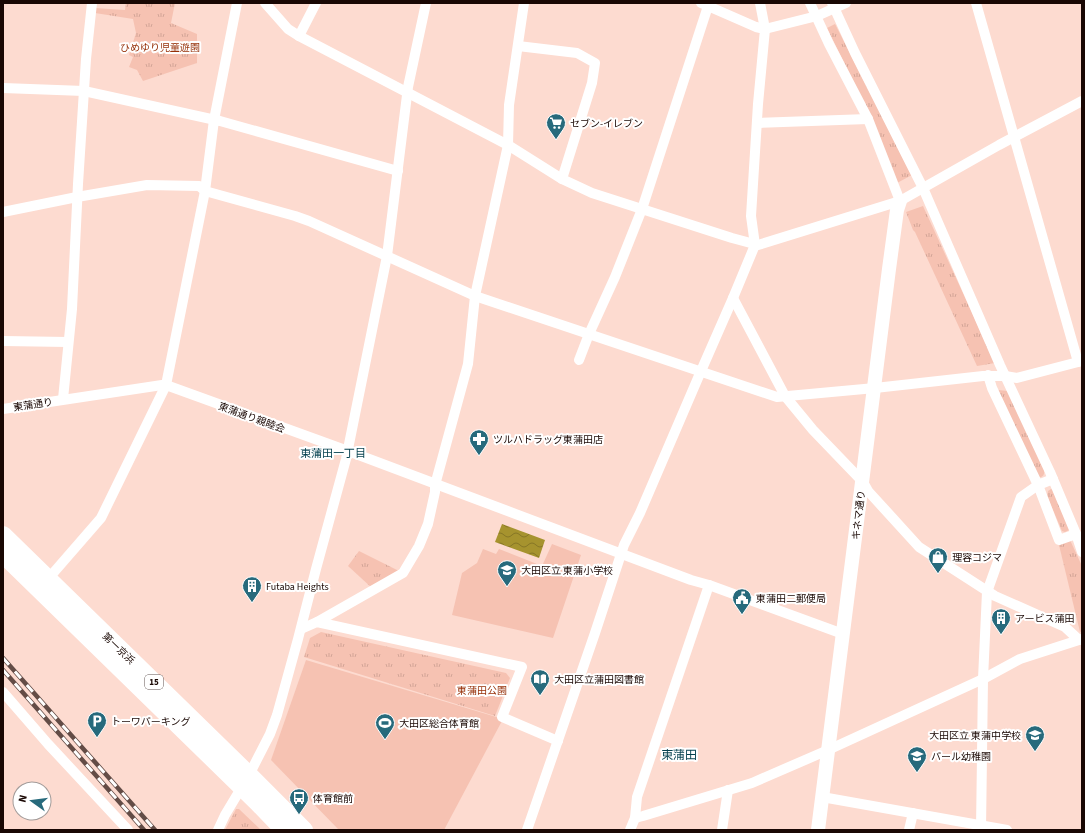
<svg xmlns="http://www.w3.org/2000/svg" width="1085" height="833" font-family="'Source Sans 3','Noto Sans JP',sans-serif">
<style>
.park{fill:url(#park-tufts)}
.pitch{fill:#f6c2b2}
.water{fill:url(#water-waves)}
.lines{fill:none;stroke-linecap:round;stroke-linejoin:round}
.street{stroke:#fff;stroke-width:10}
.secondary{stroke:#fff;stroke-width:14}
.highway{stroke:#fff;stroke-width:18}
.rail-casing{stroke:#634c46;stroke-width:4.5}
.rail{stroke:#fff;stroke-width:3;stroke-dasharray:9;stroke-linecap:butt}
.labels{text-anchor:middle;stroke-width:4;stroke-linejoin:round;paint-order:stroke}
.shield{fill:#fff;stroke:#5e514f;stroke-width:1}
.shield-label{font-size:9px;font-weight:bold;fill:#190703}
.park-label{font-size:10px;fill:#963008;stroke:#fff}
.poi-label{font-size:10px;fill:#190703;stroke:#fff;text-anchor:start}
.street-label{font-size:10px;fill:#190703;stroke:#fff}
.neighbourhood-label{font-size:11px;fill:#033f4d;stroke:#fff}
.quarter-label{font-size:12px;fill:#033f4d;stroke:#fff}
</style>
<defs>
<pattern id="park-tufts" width="24" height="20" patternUnits="userSpaceOnUse"><rect width="24" height="20" fill="#f6c2b2"/><path d="M3 7l-1-3M5 7V3M7 7l1-3M15 17l-1-3M17 17v-4M19 17l1-3" fill="none" stroke="#d2a597"/></pattern>
<pattern id="water-waves" width="16" height="10" patternUnits="userSpaceOnUse"><rect width="16" height="10" fill="#a6932e"/><path d="M0 5q4-4 8 0t8 0" fill="none" stroke="#867625"/></pattern>
</defs>
<rect width="100%" height="100%" fill="#fddbd0"/>
<!-- park -->
<g class="park">
<path d="M126 3H175L171 23 197 34V63L143 81 137 70 129 67 133 57 129 55 136 33 133 19 95 13V8L125 10Z"/>
<path d="M835 24 912 175 897 183 872 119 827 28Z"/>
<path d="M923 206 995 363 977 366 915 232 913 230 906 212Z"/>
<path d="M998 390 1008 391 1044 469C1045 474 1043 478 1038 477Z"/>
<path d="M1051 489 1053 490 1069 528V530L1065 532 1062 531 1047 496 1048 491Z"/>
<path d="M1070 540 1082 566V631L1080 632 1059 545Z"/>
<path d="M359 551 403 573 373 589 348 566Z"/>
<path d="M321 632 506 673 510 678 495 716 304 657 310 638Z"/>
<path d="M236 809H239L261 830H225Z"/>
</g>
<!-- pitch -->
<g class="pitch">
<path d="M552 544 581 555 553 638 452 615 462 573 477 563 483 549 496 554 499 549 542 566Z"/>
<path d="M306 660 503 719 444 830H339L271 760Z"/>
</g>
<!-- water -->
<path class="water" d="M502 524 545 540 539 558 495 542Z"/>
<g class="lines">
<!-- street -->
<g class="street">
<path d="M265 3 288 29 299 36 508 145 562 179 592 193 732 238 758 245 900 201 999 145 1082 101"/>
<path d="M760 3 765 29 817 16 846 3"/>
<path d="M810 3 829 44 868 119 900 201"/>
<path d="M832 3 855 53 923 188 1000 365 1050 472 1076 534 1082 552"/>
<path d="M976 3 1078 362"/>
<path d="M299 36 316 3"/>
<path d="M518 46 577 53 595 63 592 83 562 179"/>
<path d="M3 88 84 91 220 121 398 171"/>
<path d="M757 123 868 119"/>
<path d="M3 212 77 197 147 185 199 186 205 191 295 216 309 221 475 296 777 397 875 388 983 376H1005L1017 378 1082 361"/>
<path d="M733 298 785 396 813 430 863 482 868 491 919 547 995 596 1065 627 1079 640"/>
<path d="M3 341 68 342"/>
<path d="M579 360 589 334 615 277 642 209 709 3"/>
<path d="M988 375 992 388 1038 485 1059 540 1076 534"/>
<path d="M63 399 72 309 78 184 86 59 92 3"/>
<path d="M3 409 162 385H166L348 451 691 580 709 585 843 634"/>
<path d="M48 579 101 518 166 385 205 191 214 120 237 3"/>
<path d="M317 622 403 573 419 546 428 524 435 492V485L468 364 475 296 508 145 509 105 524 3"/>
<path d="M301 629 317 622 522 667 502 717 558 741"/>
<path d="M3 692 48 744 128 830"/>
<path d="M822 797 1007 830"/>
<path d="M635 818 643 816 752 783 828 750 983 679 1020 659 1082 639"/>
<path d="M218 830 225 815 249 775 270 734 277 715 298 639 316 569 346 459 387 256 408 87 426 3"/>
<path d="M527 830 595 633 624 545 640 513 701 371 733 298 755 245 751 216 758 104 765 29 756 27 701 3"/>
<path d="M630 830 635 818 637 797 709 585"/>
<path d="M722 830 728 790"/>
<path d="M909 830 913 813"/>
<path d="M981 830 983 679 987 592 1021 497 1038 485 1053 479"/>
</g>
<!-- secondary -->
<path class="secondary" d="M818 830 889 269 897 210 900 201"/>
<!-- highway -->
<g class="highway">
<path d="M3 535 249 775 304 830"/>
<path d="M3 554 257 802 284 830"/>
</g>
<!-- rail casing -->
<g class="rail-casing">
<g id="rail">
<path d="M3 658 155 830"/>
<path d="M3 670 144 830"/>
</g>
</g>
<!-- rail -->
<use href="#rail" class="rail"/>
</g>
<!-- icons -->
<defs>
<g id="supermarket-pin" transform="scale(1)"><path d="M0 17L-7.5 6A9.5 9.5 0 1 1 7.5 6Z" fill="#276a7c" stroke="#fff"/><path d="M-6-5.5h2.5l.6 2H6L4.5 2H-2.5L-4.4-4H-6ZM-1.5 3.2a1.3 1.3 0 1 0 .1 0ZM3 3.2a1.3 1.3 0 1 0 .1 0Z" fill="#fff"/></g>
<g id="pharmacy-pin" transform="scale(1)"><path d="M0 17L-7.5 6A9.5 9.5 0 1 1 7.5 6Z" fill="#276a7c" stroke="#fff"/><path d="M-2-6h4v4h4v4h-4v4h-4v-4h-4v-4h4Z" fill="#fff"/></g>
<g id="shop-pin" transform="scale(1)"><path d="M0 17L-7.5 6A9.5 9.5 0 1 1 7.5 6Z" fill="#276a7c" stroke="#fff"/><path d="M-5-2.5h2.3a2.7 3.5 0 0 1 5.4 0H5L5.5 6h-11ZM-1.5-2.5h3a1.5 2.3 0 0 0-3 0Z" fill="#fff"/></g>
<g id="school-pin" transform="scale(1)"><path d="M0 17L-7.5 6A9.5 9.5 0 1 1 7.5 6Z" fill="#276a7c" stroke="#fff"/><path d="M0-5L7-2L0 1L-7-2ZM-4 1L0 2.5L4 1V4Q0 6-4 4Z" fill="#fff"/></g>
<g id="building-pin" transform="scale(1)"><path d="M0 17L-7.5 6A9.5 9.5 0 1 1 7.5 6Z" fill="#276a7c" stroke="#fff"/><path d="M-4-6H4V6H1V3H-1V6H-4ZM-2.5-4.3h1.7v1.8h-1.7ZM.8-4.3h1.7v1.8H.8ZM-2.5-1h1.7V.8h-1.7ZM.8-1h1.7V.8H.8Z" fill="#fff"/></g>
<g id="civic-pin" transform="scale(1)"><path d="M0 17L-7.5 6A9.5 9.5 0 1 1 7.5 6Z" fill="#276a7c" stroke="#fff"/><path d="M-.6-6.5H3V-4.5H.6V-3L4-1V1h2V6H-6V1h2V-1L-.6-3ZM-1.2 2.5V6h2.4V2.5Z" fill="#fff"/></g>
<g id="library-pin" transform="scale(1)"><path d="M0 17L-7.5 6A9.5 9.5 0 1 1 7.5 6Z" fill="#276a7c" stroke="#fff"/><path d="M-6-4Q-3-5.5-.7-3.5V5Q-3 3-6 4ZM6-4Q3-5.5 .7-3.5V5Q3 3 6 4Z" fill="#fff"/></g>
<g id="parking-pin" transform="scale(1)"><path d="M0 17L-7.5 6A9.5 9.5 0 1 1 7.5 6Z" fill="#276a7c" stroke="#fff"/><path d="M-3.5-5.5H1a3.5 3.5 0 0 1 0 7H-1V5.5H-3.5ZM-1-3.4V-.6H.8a1.4 1.4 0 0 0 0-2.8Z" fill="#fff"/></g>
<g id="stadium-pin" transform="scale(1)"><path d="M0 17L-7.5 6A9.5 9.5 0 1 1 7.5 6Z" fill="#276a7c" stroke="#fff"/><path d="M0-5a6.5 5 0 1 0 0 10a6.5 5 0 1 0 0-10ZM-3.5-1.8h7v3.6h-7Z" fill="#fff"/></g>
<g id="bus-pin" transform="scale(1)"><path d="M0 17L-7.5 6A9.5 9.5 0 1 1 7.5 6Z" fill="#276a7c" stroke="#fff"/><path d="M-5-6H5V4H4V6H2V4H-2V6H-4V4H-5ZM-3.5-4V0h7V-4ZM-3.5 1.2v1.5H-2V1.2ZM2 1.2v1.5H3.5V1.2Z" fill="#fff"/></g>
</defs>
<g fill-rule="evenodd">
<use href="#supermarket-pin" x="556" y="123"/>
<use href="#pharmacy-pin" x="479" y="439"/>
<use href="#shop-pin" x="938" y="557"/>
<use href="#school-pin" x="507" y="570"/>
<use href="#building-pin" x="252" y="586"/>
<use href="#civic-pin" x="742" y="598"/>
<use href="#building-pin" x="1001" y="618"/>
<use href="#library-pin" x="540" y="679"/>
<use href="#parking-pin" x="97" y="721"/>
<use href="#stadium-pin" x="385" y="723"/>
<use href="#school-pin" x="1035" y="735"/>
<use href="#school-pin" x="917" y="756"/>
<use href="#bus-pin" x="299" y="798"/>
</g>
<g class="labels">
<!-- shield labels -->
<rect class="shield" x="145" y="675" width="18" height="14" rx="3"/>
<g class="shield-label">
<text x="154" y="685">15</text>
</g>
<!-- park labels -->
<g class="park-label">
<text x="160" y="51">ひめゆり児童遊園</text>
<text x="482" y="694">東蒲田公園</text>
</g>
<!-- poi labels -->
<g class="poi-label">
<text x="570" y="127">セブン-イレブン</text>
<text x="493" y="443">ツルハドラッグ東蒲田店</text>
<text x="952" y="561">理容コジマ</text>
<text x="521" y="574">大田区立 東蒲小学校</text>
<text x="266" y="590">Futaba Heights</text>
<text x="756" y="602">東蒲田二郵便局</text>
<text x="1015" y="622">アービス蒲田</text>
<text x="554" y="683">大田区立蒲田図書館</text>
<text x="111" y="725">トーワパーキング</text>
<text x="399" y="727">大田区総合体育館</text>
<text x="1021" y="739" text-anchor="end">大田区立 東蒲中学校</text>
<text x="931" y="760">パール幼稚園</text>
<text x="313" y="802">体育館前</text>
</g>
<!-- street labels -->
<g class="street-label">
<text transform="translate(33 404) rotate(-9)" y="4">東蒲通り</text>
<text transform="translate(252 417) rotate(20)" y="4">東蒲通り親睦会</text>
<text transform="translate(858 515) rotate(-83)" y="4">キネマ通り</text>
<text transform="translate(119 648) rotate(44)" y="4">第一京浜</text>
</g>
<!-- neighbourhood labels -->
<g class="neighbourhood-label">
<text x="333" y="457">東蒲田一丁目</text>
</g>
<!-- quarter labels -->
<g class="quarter-label">
<text x="679" y="759">東蒲田</text>
</g>
</g>
<!-- border -->
<rect width="1085" height="833" fill="none" stroke="#190703" stroke-width="8"/>
<!-- north arrow -->
<g transform="translate(32 801) rotate(284)"><circle r="19" fill="#ffffff" stroke="#a39c9a"/>
<path d="M0-3L7 15L0 10L-7 15Z" fill="#276a7c"/>
<text y="-6" font-size="11" font-weight="bold" text-anchor="middle" fill="#190703">N</text>
</g>
</svg>
